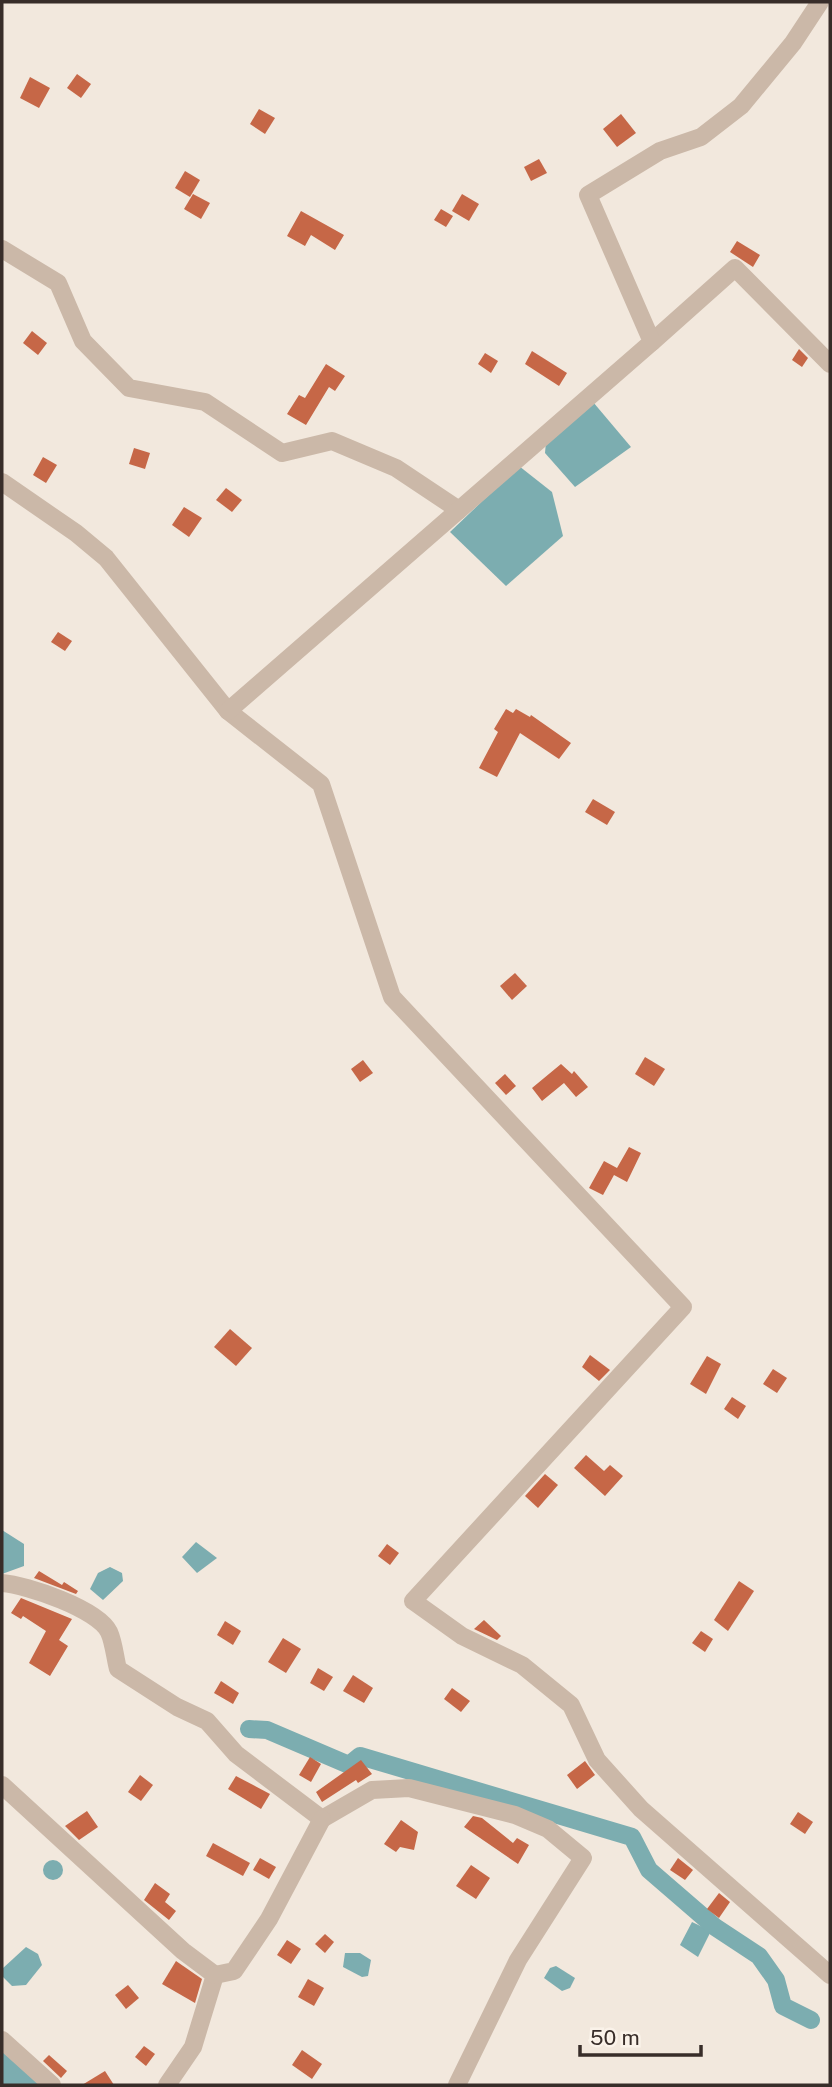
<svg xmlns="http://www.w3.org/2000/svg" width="832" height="2087" font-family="'Public Sans',sans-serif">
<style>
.water{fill:#7cadb0}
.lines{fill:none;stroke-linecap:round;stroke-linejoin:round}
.canal{stroke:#7cadb0;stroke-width:18}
.building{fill:#c66747}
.minor{stroke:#cbb8a8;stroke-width:18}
</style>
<rect width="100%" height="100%" fill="#f2e8dd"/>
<!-- water -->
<g class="water">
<path d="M593 402 631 447 575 487 545 453 546 442Z"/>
<path d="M519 466 552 492 563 536 506 586 450 532Z"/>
<path d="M2 1530 24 1544V1566L2 1574Z"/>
<path d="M196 1542 217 1558 197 1573 182 1557Z"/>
<path d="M110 1567 122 1573 123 1581 103 1600 90 1589 98 1573Z"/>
<circle cx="53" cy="1870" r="10"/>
<path d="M692 1922 711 1931 698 1957 680 1945Z"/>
<path d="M26 1947 38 1954 42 1965 26 1985 12 1986 2 1976V1969Z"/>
<path d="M345 1953H360L371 1960 368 1976 362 1977 343 1967Z"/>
<path d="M556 1966 575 1978 570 1988 562 1991 544 1978 550 1968Z"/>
<path d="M2 2051 42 2085H2Z"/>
</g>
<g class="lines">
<!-- canal -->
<path class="canal" d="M249 1729 267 1730 349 1765 360 1756 632 1837 649 1870 715 1927 759 1956 776 1980 783 2006 811 2020"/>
</g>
<!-- building -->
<g class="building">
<path d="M77 74 91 84 81 98 67 88Z"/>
<path d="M30 77 50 88 39 108 20 98Z"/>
<path d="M259 109 275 118 265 134 250 124Z"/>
<path d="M621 114 636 133 617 147 603 129Z"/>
<path d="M539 159 547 173 531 181 524 167Z"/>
<path d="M185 171 200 180 190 197 175 188Z"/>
<path d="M193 194 210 203 201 219 184 209Z"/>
<path d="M462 194 479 204 469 221 452 211Z"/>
<path d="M441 209 453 216 446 227 434 220Z"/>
<path d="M301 211 344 235 335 250 311 235 305 246 287 236Z"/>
<path d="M737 241 760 255 753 267 730 252Z"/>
<path d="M32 331 47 343 38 355 23 343Z"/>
<path d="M799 349 808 358 802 367 792 360Z"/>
<path d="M532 351 567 373 559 386 525 364Z"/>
<path d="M485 353 498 361 491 373 478 364Z"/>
<path d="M326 364 345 376 335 391 329 387 306 425 287 414 299 395 305 398Z"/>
<path d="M134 448 150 453 145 469 129 464Z"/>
<path d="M43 457 57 465 46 483 33 475Z"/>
<path d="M226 488 242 500 232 512 216 500Z"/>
<path d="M184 507 202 518 189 537 172 525Z"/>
<path d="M58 632 72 641 65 651 51 642Z"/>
<path d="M506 709 513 713 516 709 530 717 531 715 571 743 559 759 520 733 497 777 479 768 498 732 494 729Z"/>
<path d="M593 799 615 812 607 825 585 812Z"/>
<path d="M515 973 527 986 512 1000 500 986Z"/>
<path d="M645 1057 665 1069 654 1086 635 1074Z"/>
<path d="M363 1060 373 1073 360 1082 351 1069Z"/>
<path d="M561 1064 572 1074 574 1071 588 1087 576 1097 564 1083 542 1101 532 1088Z"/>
<path d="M505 1074 516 1086 506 1095 495 1083Z"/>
<path d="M629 1147 641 1153 627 1182 614 1175 603 1195 589 1188 604 1161 617 1168Z"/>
<path d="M230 1329 252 1348 236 1366 214 1347Z"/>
<path d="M590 1355 610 1370 599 1381 582 1367Z"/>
<path d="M707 1356 721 1364 706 1394 690 1384Z"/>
<path d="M773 1369 787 1378 777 1393 763 1384Z"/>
<path d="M732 1397 746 1406 738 1419 724 1409Z"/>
<path d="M586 1455 604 1471 610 1465 623 1476 605 1496 574 1468Z"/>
<path d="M545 1474 558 1485 538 1508 525 1496Z"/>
<path d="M387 1544 399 1553 390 1565 378 1556Z"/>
<path d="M39 1571 62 1585 64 1582 78 1591 76 1594 34 1578Z"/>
<path d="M739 1581 754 1591 728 1631 714 1620Z"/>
<path d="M21 1598 72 1619 59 1640 68 1646 50 1676 29 1663 46 1631 23 1616 21 1619 11 1613Z"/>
<path d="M484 1620 501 1636 497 1640 474 1629Z"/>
<path d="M225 1621 241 1631 233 1645 217 1635Z"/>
<path d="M701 1631 713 1639 705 1652 692 1643Z"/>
<path d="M283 1638 301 1649 286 1673 268 1662Z"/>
<path d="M318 1668 333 1677 324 1691 310 1683Z"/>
<path d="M353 1675 373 1688 364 1703 343 1691Z"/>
<path d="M221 1681 239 1693 233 1704 214 1693Z"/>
<path d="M452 1688 470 1701 461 1712 444 1699Z"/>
<path d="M310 1757 321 1764 311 1782 299 1775Z"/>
<path d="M361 1760 372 1774 358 1783 356 1780 322 1802 316 1792Z"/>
<path d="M585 1761 595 1775 577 1789 567 1775Z"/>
<path d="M140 1775 153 1785 141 1801 128 1792Z"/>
<path d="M236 1776 270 1794 261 1809 228 1789Z"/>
<path d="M87 1811 98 1827 79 1840 65 1826Z"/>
<path d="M798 1812 813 1822 805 1834 790 1824Z"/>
<path d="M473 1816 482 1818 513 1843 517 1838 529 1845 518 1864 464 1827Z"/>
<path d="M401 1820 418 1832 414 1850 400 1847 396 1852 384 1844Z"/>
<path d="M213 1843 250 1863 243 1876 206 1856Z"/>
<path d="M260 1858 276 1867 269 1879 253 1870Z"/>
<path d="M678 1858 693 1870 685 1880 670 1870Z"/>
<path d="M471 1865 490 1878 476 1899 456 1886Z"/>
<path d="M155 1883 170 1894 165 1902 176 1911 169 1920 144 1900Z"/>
<path d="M719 1893 730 1902 719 1918 707 1909Z"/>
<path d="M325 1934 334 1942 325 1953 315 1944Z"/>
<path d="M287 1940 301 1949 291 1964 277 1955Z"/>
<path d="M176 1961 202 1979 195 2003 162 1984Z"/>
<path d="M308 1979 324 1988 314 2006 298 1997Z"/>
<path d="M128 1985 139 1998 126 2009 115 1995Z"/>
<path d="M144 2046 155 2054 146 2066 135 2057Z"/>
<path d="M302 2050 322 2064 312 2079 292 2065Z"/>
<path d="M49 2055 67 2071 61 2078 43 2061Z"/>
<path d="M105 2071 114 2085H82Z"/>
</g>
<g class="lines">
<!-- minor -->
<g class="minor">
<path d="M2 249 58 283 83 341 129 388 205 402 282 453 332 441 396 468 459 510"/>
<path d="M652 342 735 268 830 364"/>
<path d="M2 482 76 533 106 558 228 711 321 784 392 997 683 1307 413 1601 462 1636 522 1665 571 1705 597 1760 641 1809 830 1975"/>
<path d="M228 711 652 342 588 195 660 151 701 137 741 106 793 43 820 2"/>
<path d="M2 1583C27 1585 98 1609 109 1632 114 1643 115 1658 118 1669L177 1707 207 1721 236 1754 322 1819 372 1790 409 1788 515 1815 548 1829 583 1858 518 1960 457 2085"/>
<path d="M2 1785 183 1951 215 1975 193 2047 167 2085"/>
<path d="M215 1975 234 1971 269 1919 322 1819"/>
<path d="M2 2040 52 2085"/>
</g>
</g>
<!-- border -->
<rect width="832" height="2087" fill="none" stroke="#382d29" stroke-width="7"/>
<!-- scale -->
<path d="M580 2045v10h121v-10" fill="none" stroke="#382d29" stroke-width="3.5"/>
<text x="590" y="2045" font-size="21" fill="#382d29" stroke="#faf2e9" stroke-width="5" paint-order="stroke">50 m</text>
</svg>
